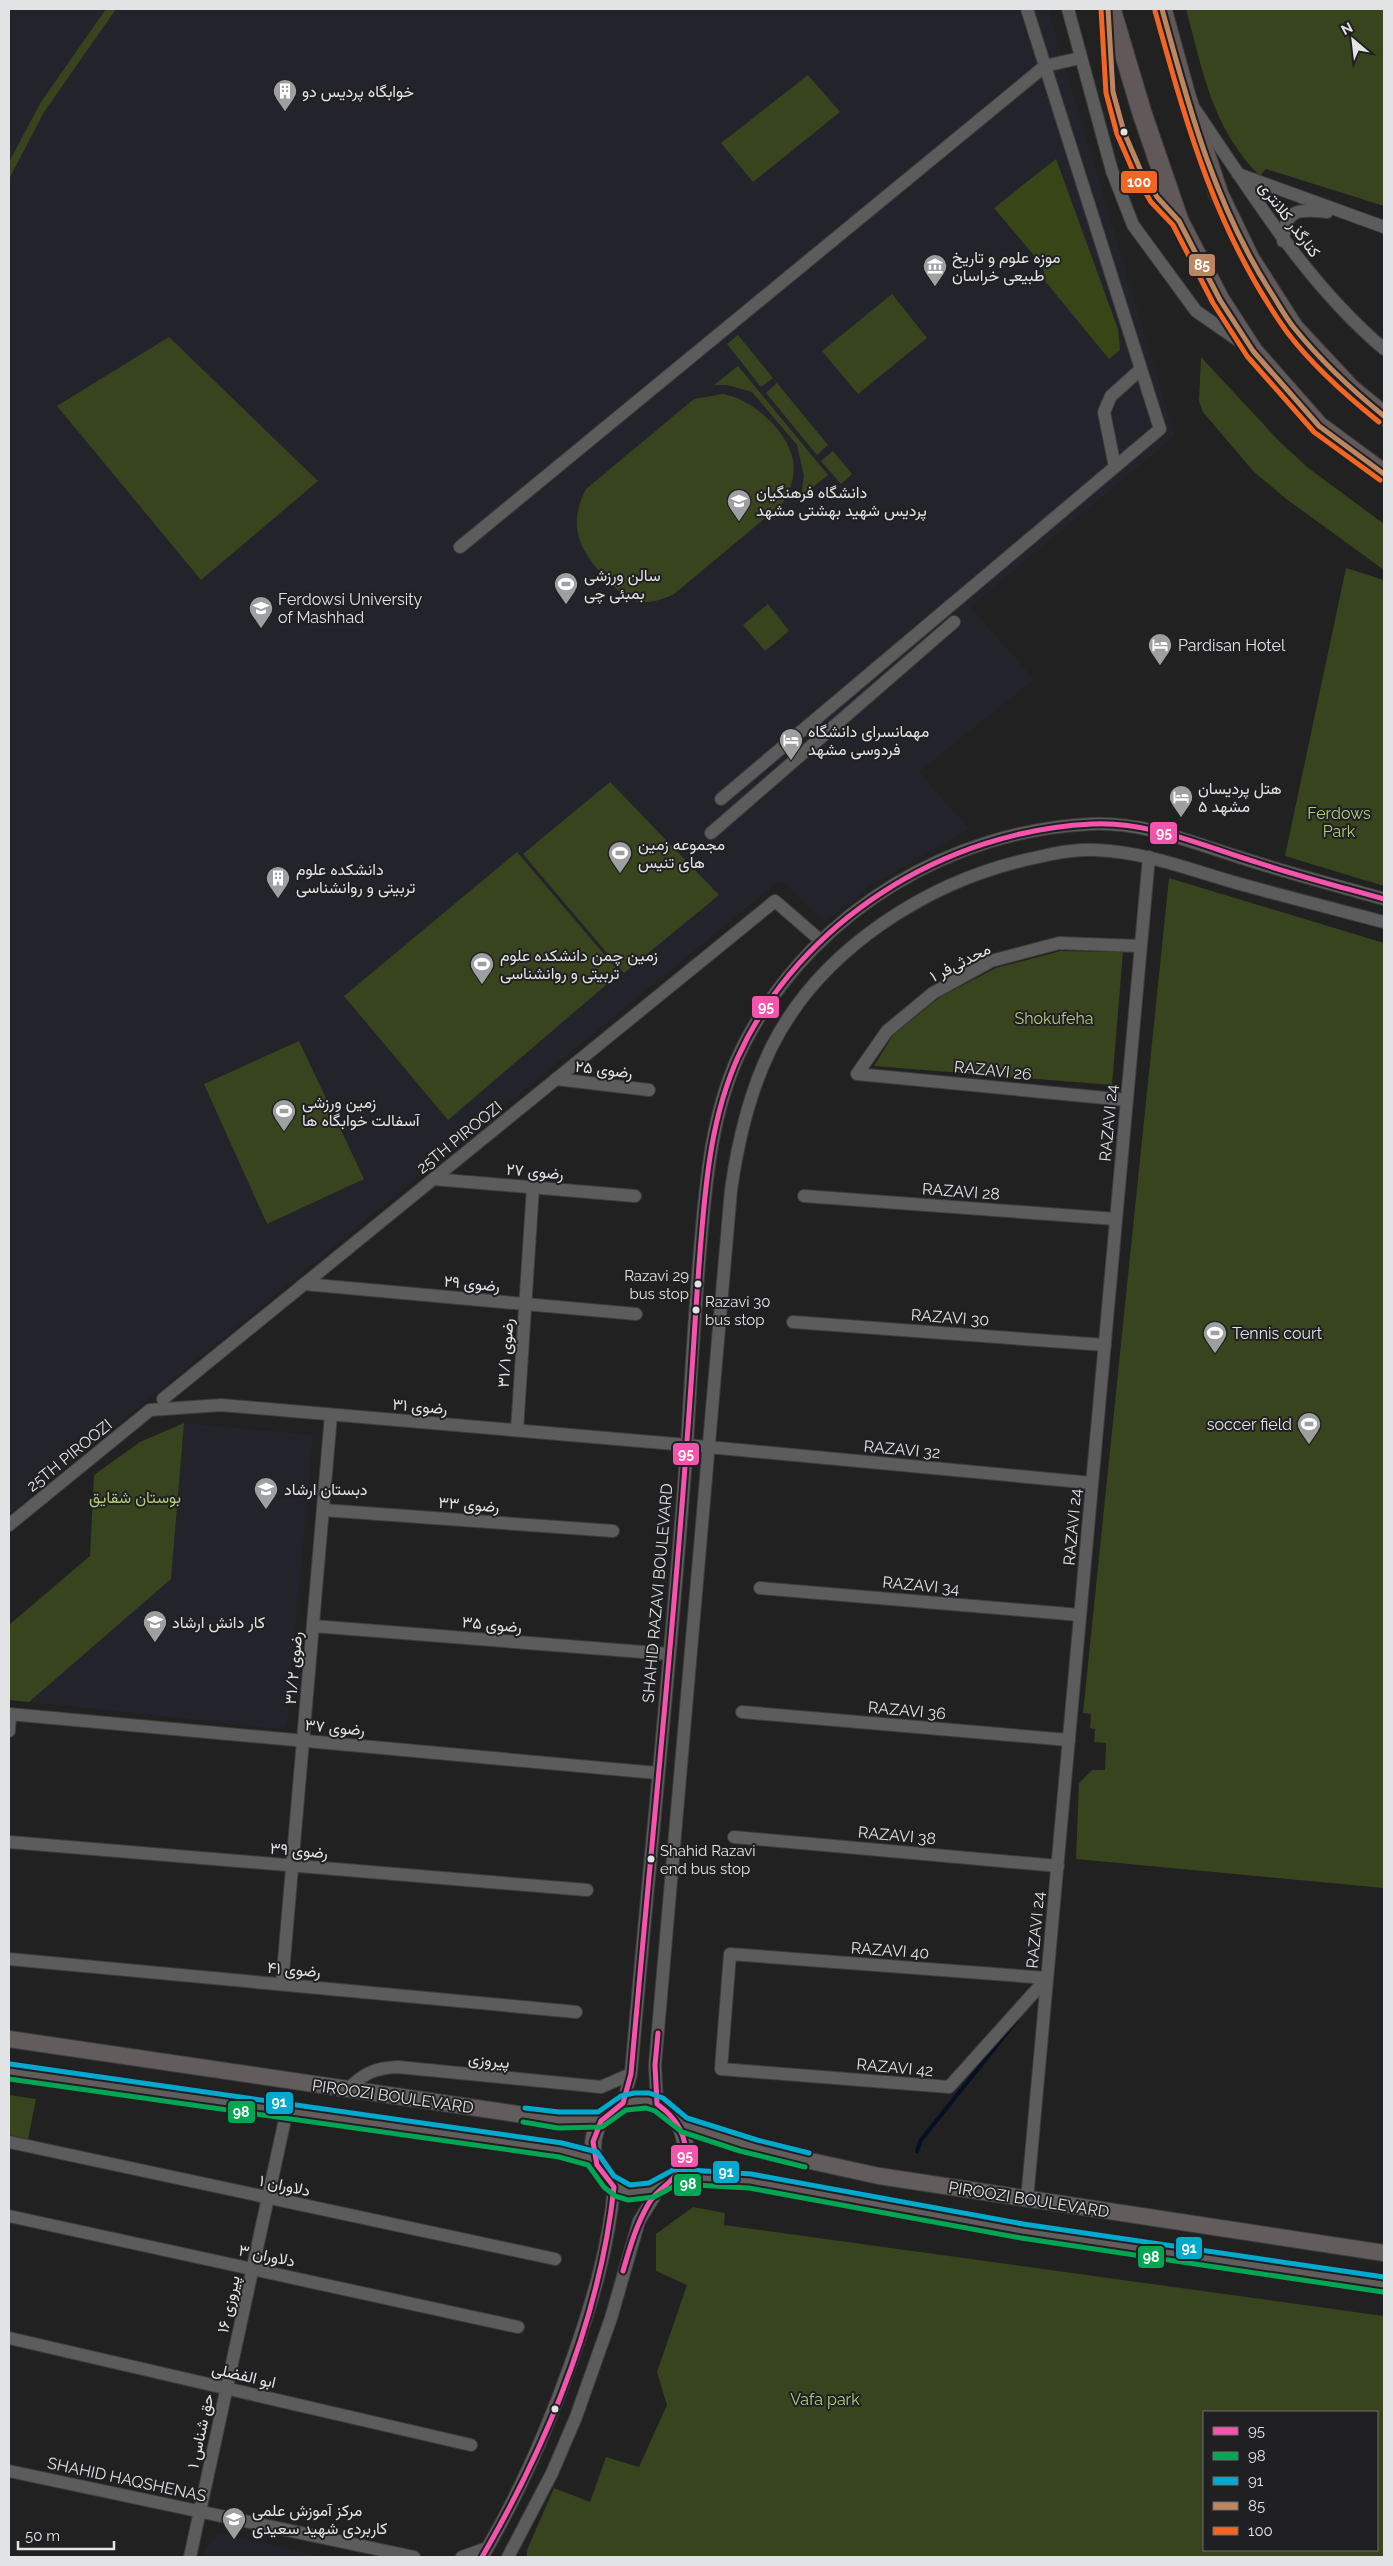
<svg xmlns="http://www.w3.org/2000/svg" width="1393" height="2566" font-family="Raleway,Vazirmatn,sans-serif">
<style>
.built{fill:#23242b}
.green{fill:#38441d;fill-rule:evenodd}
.forest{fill:#384617}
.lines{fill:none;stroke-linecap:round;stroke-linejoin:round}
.stream{stroke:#031122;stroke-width:4}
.minor-casing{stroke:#3d3d3e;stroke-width:14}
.major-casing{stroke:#3d3d3e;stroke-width:18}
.highway-casing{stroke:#3d3d3e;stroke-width:21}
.minor{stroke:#5c5c5c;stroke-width:12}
.major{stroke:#625c5d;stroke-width:16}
.highway{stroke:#615859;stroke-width:19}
.bus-1-casing{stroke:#202022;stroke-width:9}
.bus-2-casing{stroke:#202022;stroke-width:9}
.bus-3-casing{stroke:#202022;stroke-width:9}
.bus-4-casing{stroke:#202022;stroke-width:9}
.bus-5-casing{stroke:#202022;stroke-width:9}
.bus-1{stroke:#f653ac;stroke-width:5}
.bus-2{stroke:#00a651;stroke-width:5}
.bus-3{stroke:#00a9ce;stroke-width:5}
.bus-4{stroke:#bb8660;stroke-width:5}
.bus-5{stroke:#f26522;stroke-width:5}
.bus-dot{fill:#e2e3e4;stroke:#202022;stroke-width:2}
.labels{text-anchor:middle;stroke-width:4;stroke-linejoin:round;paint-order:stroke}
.bus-label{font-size:15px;fill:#e2e3e4;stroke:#202022;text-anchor:start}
.poi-label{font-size:16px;fill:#e2e3e4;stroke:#202022;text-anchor:start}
.street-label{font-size:16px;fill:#e2e3e4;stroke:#202022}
.park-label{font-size:16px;fill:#b2ce7d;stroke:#202022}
.line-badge{stroke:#202022;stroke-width:2}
.badge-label{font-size:14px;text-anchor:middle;font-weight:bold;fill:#fff}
</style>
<rect width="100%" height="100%" fill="#212121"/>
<!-- built -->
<g class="built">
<path d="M9 9H1048L1175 436 970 607 1034 679 919 772 969 829 872 885 825 922 780 880 9 1514Z"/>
<path d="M184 1423 313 1435 287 1724 281 1729 29 1702 171 1579Z"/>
<path d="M219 2532 324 2557H204L206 2549Z"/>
</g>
<!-- green -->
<g class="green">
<path d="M106 9H116L44 112 9 179V162L41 102Z"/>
<path d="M1186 9H1384V206L1266 169 1260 176C1212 128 1203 72 1186 9Z"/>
<path d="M808 75 840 112 753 182 721 143Z"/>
<path d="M892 294 927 338 858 394 822 351Z"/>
<path d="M738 335 773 378 761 387 727 344Z"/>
<path d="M169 337 318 481 201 580 57 406Z"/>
<path d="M1201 357 1278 440 1307 467 1384 524V570L1285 498 1253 471 1203 412 1199 401Z"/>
<path d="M738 366 828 475 801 497 804 476 797 445 752 392 727 385H714Z"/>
<path d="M777 383 828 445 817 455 766 393Z"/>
<path d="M723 394C752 399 787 430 793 460 796 476 790 491 782 504L674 594C664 599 652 603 640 602 627 601 617 590 609 581 581 553 566 528 586 489L694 399Z"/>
<path d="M833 451 852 474 841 484 821 461Z"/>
<path d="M1346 568 1384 580V886L1285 856Z"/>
<path d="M768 604 789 631 765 651 743 625Z"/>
<path d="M610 782 719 895 624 973 523 854Z"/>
<path d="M517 852 620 973 448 1120 344 996Z"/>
<path d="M1169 878 1384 943V1888L1076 1859 1079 1783 1092 1770H1105L1106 1743 1094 1742 1095 1729 1090 1728 1091 1714 1083 1713Z"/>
<path d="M1061 951 1123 952 1112 1085 874 1066 893 1035 940 997 996 968Z"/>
<path d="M299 1041 364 1179 267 1224 204 1084Z"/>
<path d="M184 1423 171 1579 29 1702 9 1700V1625L90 1556 94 1475 140 1442Z"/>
<path d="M9 2095 36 2099 28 2139 9 2135Z"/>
<path d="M693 2207 725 2213 724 2225 1384 2316V2557H527V2550L554 2488 590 2502 606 2457 639 2467 667 2405 657 2372 687 2285 656 2271V2234ZM1204 2412H1377V2550H1204Z"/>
</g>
<!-- forest -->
<path class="forest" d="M1056 159 1118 329 1120 350 1109 359 1045 281 1043 266 994 208Z"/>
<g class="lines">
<!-- stream -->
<path class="stream" d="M917 2151 921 2140 1017 2020"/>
<!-- minor casing -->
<g class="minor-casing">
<g id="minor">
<path d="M1068 9 1112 171 1133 225 1196 311 1245 345"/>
<path d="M1196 111C1253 195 1306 283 1384 349"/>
<path d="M1238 174 1384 227"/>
<path d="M1283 241C1285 208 1299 209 1327 212"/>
<path d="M1115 467 1104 412 1111 396 1141 369"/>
<path d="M460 547 1045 66 1080 58"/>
<path d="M721 799 1160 429 1027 9"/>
<path d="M711 833 954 622"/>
<path d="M556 1079 649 1090"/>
<path d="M1126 1100 857 1074 887 1031 933 993 991 961 1059 943 1140 946"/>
<path d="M433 1179 635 1196"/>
<path d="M804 1196 1116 1219"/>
<path d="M304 1284 636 1314"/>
<path d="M793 1322 1105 1345"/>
<path d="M163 1399 775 901 820 940"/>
<path d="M517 1430 533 1187"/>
<path d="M323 1510 613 1531"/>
<path d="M9 1525 150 1410 221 1405 687 1445 1092 1483"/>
<path d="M760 1588 1080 1615"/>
<path d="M313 1626 668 1654"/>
<path d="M742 1712 1069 1740"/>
<path d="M9 1714 657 1773"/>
<path d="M9 1731 10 1714"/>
<path d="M734 1837 1058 1866"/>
<path d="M9 1842 587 1890"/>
<path d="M730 1954 1047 1978 949 2087 721 2069Z"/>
<path d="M9 1959 576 2012"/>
<path d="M282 1984 331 1415"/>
<path d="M348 2089C364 2073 375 2068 398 2067L601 2087 631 2074"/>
<path d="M623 2103 631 2074C649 1864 672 1654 687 1444 691 1375 695 1307 701 1239 707 1168 714 1096 750 1033 818 910 952 830 1092 824 1144 822 1190 842 1239 857 1287 873 1336 885 1384 899"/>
<path d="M657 2104 655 2065 731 1190C738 1140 749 1093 771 1048 820 949 929 880 1034 858 1054 853 1076 849 1097 850 1144 852 1188 869 1233 882 1283 896 1334 909 1384 922"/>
<path d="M9 2142 555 2259"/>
<path d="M1027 2200 1149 857"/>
<path d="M9 2216 518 2327"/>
<path d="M9 2338 471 2445"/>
<path d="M9 2471 414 2557"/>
<path d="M190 2557 287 2110"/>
<path d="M462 2557 487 2548"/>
<path d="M482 2557C519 2495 548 2428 572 2360 592 2303 609 2247 614 2187"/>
<path d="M508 2557 552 2473 576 2417 611 2318 639 2221 659 2189"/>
</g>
</g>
<!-- major casing -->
<g class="major-casing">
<g id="major">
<path d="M9 2039 558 2120H601"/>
<path d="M9 2071 560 2150 593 2158"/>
<circle cx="639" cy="2147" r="46"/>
<path d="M679 2122 756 2149 879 2176 1384 2253"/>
<path d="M676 2176 750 2181 1022 2231 1384 2285"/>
</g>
</g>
<!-- highway casing -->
<g class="highway-casing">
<g id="highway">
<path d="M1111 9 1142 113 1179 221 1220 300 1253 351 1319 426 1384 474"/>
<path d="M1162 9 1186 96 1219 195 1250 259 1294 328 1351 389 1384 416"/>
</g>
</g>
<!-- minor -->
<use href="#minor" class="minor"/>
<!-- major -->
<use href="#major" class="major"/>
<!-- highway -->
<use href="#highway" class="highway"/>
<!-- bus-1 casing -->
<g class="bus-1-casing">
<g id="bus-1">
<path d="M623 2271C630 2247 636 2225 649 2203 656 2191 667 2186 675 2176 697 2150 680 2120 657 2104L655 2065 658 2033"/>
<path d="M482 2557C547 2445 600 2317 614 2187L597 2165 593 2142 601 2121 623 2103 631 2074C649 1867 671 1660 686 1453 692 1382 695 1311 701 1240 706 1178 712 1115 738 1057 799 921 945 831 1092 824 1148 821 1203 846 1256 862 1298 876 1341 887 1384 899"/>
</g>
</g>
<!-- bus-2 casing -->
<g class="bus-2-casing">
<g id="bus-2">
<path d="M9 2079 559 2157 588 2165 604 2187 615 2196 628 2200 654 2197 678 2184 749 2188 1021 2238 1383 2292"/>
<path d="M523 2122 558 2128 602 2127 626 2110 646 2108 655 2111 682 2132 740 2151 805 2167"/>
</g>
</g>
<!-- bus-3 casing -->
<g class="bus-3-casing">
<g id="bus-3">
<path d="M10 2064 562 2143 597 2152 614 2176 630 2185 649 2183 675 2169 751 2174 1023 2224 1384 2277"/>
<path d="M525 2108 559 2112H598L621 2096 634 2093H649L663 2098 687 2118 757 2140 809 2153"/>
</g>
</g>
<!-- bus-4 casing -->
<g class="bus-4-casing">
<g id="bus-4">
<path d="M1108 9 1113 92 1124 132 1140 169 1157 197 1179 221 1220 300 1253 351 1319 426 1384 474"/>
<path d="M1162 9C1189 108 1214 203 1270 291 1278 303 1285 317 1295 329 1321 361 1352 390 1384 416"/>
</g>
</g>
<!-- bus-5 casing -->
<g class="bus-5-casing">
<g id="bus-5">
<path d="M1101 9 1106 93 1117 134 1134 173 1151 202 1173 225 1213 303 1247 356 1314 432 1380 480"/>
<path d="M1155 11C1187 126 1216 233 1287 332 1311 364 1348 397 1379 422"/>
</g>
</g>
<!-- bus-1 -->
<use href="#bus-1" class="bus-1"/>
<!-- bus-2 -->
<use href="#bus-2" class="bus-2"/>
<!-- bus-3 -->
<use href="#bus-3" class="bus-3"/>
<!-- bus-4 -->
<use href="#bus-4" class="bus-4"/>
<!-- bus-5 -->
<use href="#bus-5" class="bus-5"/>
</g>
<!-- icons -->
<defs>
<g id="building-pin" transform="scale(1.25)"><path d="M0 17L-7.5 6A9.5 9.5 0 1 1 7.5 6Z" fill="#9e9fa0" stroke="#202022"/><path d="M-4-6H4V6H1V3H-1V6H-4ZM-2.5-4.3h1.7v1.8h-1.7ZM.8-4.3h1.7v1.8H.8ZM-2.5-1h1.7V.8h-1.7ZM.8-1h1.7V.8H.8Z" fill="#fff"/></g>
<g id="museum-pin" transform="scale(1.25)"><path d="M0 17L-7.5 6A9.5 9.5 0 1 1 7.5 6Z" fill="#9e9fa0" stroke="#202022"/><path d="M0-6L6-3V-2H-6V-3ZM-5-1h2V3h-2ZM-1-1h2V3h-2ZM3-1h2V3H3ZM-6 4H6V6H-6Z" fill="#fff"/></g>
<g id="university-pin" transform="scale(1.25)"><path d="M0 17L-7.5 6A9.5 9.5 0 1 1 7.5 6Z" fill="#9e9fa0" stroke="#202022"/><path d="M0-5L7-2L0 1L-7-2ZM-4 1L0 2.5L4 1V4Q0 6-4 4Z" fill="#fff"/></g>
<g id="stadium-pin" transform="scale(1.25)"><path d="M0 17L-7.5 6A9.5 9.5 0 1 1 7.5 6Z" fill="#9e9fa0" stroke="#202022"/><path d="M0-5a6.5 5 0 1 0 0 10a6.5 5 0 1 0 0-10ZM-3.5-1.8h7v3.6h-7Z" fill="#fff"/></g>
<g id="hotel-pin" transform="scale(1.25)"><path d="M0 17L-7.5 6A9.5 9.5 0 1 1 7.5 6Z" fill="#9e9fa0" stroke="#202022"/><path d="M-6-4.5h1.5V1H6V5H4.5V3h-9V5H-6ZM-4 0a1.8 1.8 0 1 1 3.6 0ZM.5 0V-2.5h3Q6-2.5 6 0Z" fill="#fff"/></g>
<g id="school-pin" transform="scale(1.25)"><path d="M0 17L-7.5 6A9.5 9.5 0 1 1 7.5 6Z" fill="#9e9fa0" stroke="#202022"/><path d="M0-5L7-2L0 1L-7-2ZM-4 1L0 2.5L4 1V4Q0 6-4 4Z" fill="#fff"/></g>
</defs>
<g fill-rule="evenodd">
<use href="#building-pin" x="285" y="91"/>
<use href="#museum-pin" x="935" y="266"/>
<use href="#university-pin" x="739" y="501"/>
<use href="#stadium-pin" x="566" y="584"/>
<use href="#university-pin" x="261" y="608"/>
<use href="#hotel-pin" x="1160" y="645"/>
<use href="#hotel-pin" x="791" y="740"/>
<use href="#hotel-pin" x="1181" y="797"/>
<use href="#stadium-pin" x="620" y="853"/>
<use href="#building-pin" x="278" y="878"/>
<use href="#stadium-pin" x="482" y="964"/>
<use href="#stadium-pin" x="284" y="1111"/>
<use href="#stadium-pin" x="1215" y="1333"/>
<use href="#stadium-pin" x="1309" y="1424"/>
<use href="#school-pin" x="266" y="1489"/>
<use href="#school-pin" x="155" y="1622"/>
<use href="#university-pin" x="234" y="2519"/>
</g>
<!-- markers -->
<g class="bus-dot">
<circle cx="1124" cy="132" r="4.5"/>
<circle cx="698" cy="1284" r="4.5"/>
<circle cx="696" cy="1310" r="4.5"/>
<circle cx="651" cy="1859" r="4.5"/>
<circle cx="555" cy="2409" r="4.5"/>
</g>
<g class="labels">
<!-- bus labels -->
<g class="bus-label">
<text x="689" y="1281" text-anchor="end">Razavi 29<tspan x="689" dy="18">bus stop</tspan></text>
<text x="705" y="1307">Razavi 30<tspan x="705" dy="18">bus stop</tspan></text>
<text x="660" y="1856">Shahid Razavi<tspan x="660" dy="18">end bus stop</tspan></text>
</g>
<!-- poi labels -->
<g class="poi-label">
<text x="302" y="97">خوابگاه پردیس دو</text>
<text x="952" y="263">موزه علوم و تاریخ<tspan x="952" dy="18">طبیعی خراسان</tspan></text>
<text x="756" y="498">دانشگاه فرهنگیان<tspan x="756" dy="18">پردیس شهید بهشتی مشهد</tspan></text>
<text x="584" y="581">سالن ورزشی<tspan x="584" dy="18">بمبئی چی</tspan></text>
<text x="278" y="605">Ferdowsi University<tspan x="278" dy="18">of Mashhad</tspan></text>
<text x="1178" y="651">Pardisan Hotel</text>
<text x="808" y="737">مهمانسرای دانشگاه<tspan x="808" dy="18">فردوسی مشهد</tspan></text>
<text x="1198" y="794">هتل پردیسان<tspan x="1198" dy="18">۵ مشهد</tspan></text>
<text x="638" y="850">مجموعه زمین<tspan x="638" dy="18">های تنیس</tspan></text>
<text x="296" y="875">دانشکده علوم<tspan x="296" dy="18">تربیتی و روانشناسی</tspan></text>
<text x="500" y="961">زمین چمن دانشکده علوم<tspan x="500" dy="18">تربیتی و روانشناسی</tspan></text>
<text x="302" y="1108">زمین ورزشی<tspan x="302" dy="18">آسفالت خوابگاه ها</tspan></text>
<text x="1232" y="1339">Tennis court</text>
<text x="1292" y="1430" text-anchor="end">soccer field</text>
<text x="284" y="1495">دبستان ارشاد</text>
<text x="172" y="1628">کار دانش ارشاد</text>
<text x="252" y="2516">مرکز آموزش علمی<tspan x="252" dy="18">کاربردی شهید سعیدی</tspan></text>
</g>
<!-- street labels -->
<g class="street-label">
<text transform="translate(1290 219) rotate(53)" y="6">کنارگذر کلانتری</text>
<text transform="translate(960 962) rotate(-27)" y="6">محدثی‌فر ۱</text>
<text transform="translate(604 1069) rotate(7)" y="6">رضوی ۲۵</text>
<text transform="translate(993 1070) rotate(6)" y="6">RAZAVI 26</text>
<text transform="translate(1108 1123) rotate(-85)" y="6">RAZAVI 24</text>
<text transform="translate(459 1137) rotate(-39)" y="6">25TH PIROOZI</text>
<text transform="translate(535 1171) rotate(5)" y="6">رضوی ۲۷</text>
<text transform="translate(961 1191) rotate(4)" y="6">RAZAVI 28</text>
<text transform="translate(472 1283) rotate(5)" y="6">رضوی ۲۹</text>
<text transform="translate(950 1317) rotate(4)" y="6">RAZAVI 30</text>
<text transform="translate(505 1353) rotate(-86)" y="6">رضوی ۳۱/۱</text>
<text transform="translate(420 1406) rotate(5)" y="6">رضوی ۳۱</text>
<text transform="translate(902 1449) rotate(5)" y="6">RAZAVI 32</text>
<text transform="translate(69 1455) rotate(-39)" y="6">25TH PIROOZI</text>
<text transform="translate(469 1504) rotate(4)" y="6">رضوی ۳۳</text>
<text transform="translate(1072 1527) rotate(-85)" y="6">RAZAVI 24</text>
<text transform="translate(921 1585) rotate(5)" y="6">RAZAVI 34</text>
<text transform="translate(657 1593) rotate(-85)" y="6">SHAHID RAZAVI BOULEVARD</text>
<text transform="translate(492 1624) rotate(5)" y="6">رضوی ۳۵</text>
<text transform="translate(293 1668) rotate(-85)" y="6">رضوی ۳۱/۲</text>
<text transform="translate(907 1710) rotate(5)" y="6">RAZAVI 36</text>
<text transform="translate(335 1727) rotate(5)" y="6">رضوی ۳۷</text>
<text transform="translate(897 1835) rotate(5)" y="6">RAZAVI 38</text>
<text transform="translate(299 1850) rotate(5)" y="6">رضوی ۳۹</text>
<text transform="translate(1035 1930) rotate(-85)" y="6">RAZAVI 24</text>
<text transform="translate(890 1950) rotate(4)" y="6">RAZAVI 40</text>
<text transform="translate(294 1969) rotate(5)" y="6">رضوی ۴۱</text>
<text transform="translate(489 2060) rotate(6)" y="6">پیروزی</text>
<text transform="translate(895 2067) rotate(5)" y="6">RAZAVI 42</text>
<text transform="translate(393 2096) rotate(8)" y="6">PIROOZI BOULEVARD</text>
<text transform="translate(285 2185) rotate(12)" y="6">دلاوران ۱</text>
<text transform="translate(1029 2199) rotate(9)" y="6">PIROOZI BOULEVARD</text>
<text transform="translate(267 2255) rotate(12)" y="6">دلاوران ۳</text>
<text transform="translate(228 2304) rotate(-78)" y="6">پیروزی ۱۶</text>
<text transform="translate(244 2375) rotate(13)" y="6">ابو الفضلی</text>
<text transform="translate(200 2431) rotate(-78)" y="6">حق شناس ۱</text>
<text transform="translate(127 2479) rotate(12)" y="6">SHAHID HAQSHENAS</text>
</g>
<!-- park labels -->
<g class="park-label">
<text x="1339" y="819">Ferdows<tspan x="1339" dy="18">Park</tspan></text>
<text x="1054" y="1024">Shokufeha</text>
<text x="135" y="1503">بوستان شقایق</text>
<text x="825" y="2405">Vafa park</text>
</g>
</g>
<g class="line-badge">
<rect x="1120" y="170" width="38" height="24" rx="5" fill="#f26522"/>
<rect x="1188" y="253" width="28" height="24" rx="5" fill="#bb8660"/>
<rect x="1149" y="821" width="29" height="24" rx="5" fill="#f653ac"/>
<rect x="751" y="995" width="29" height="24" rx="5" fill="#f653ac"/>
<rect x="672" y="1442" width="28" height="24" rx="5" fill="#f653ac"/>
<rect x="265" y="2091" width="29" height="24" rx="5" fill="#00a9ce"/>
<rect x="227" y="2100" width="29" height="24" rx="5" fill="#00a651"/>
<rect x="670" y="2144" width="29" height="24" rx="5" fill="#f653ac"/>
<rect x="712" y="2160" width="28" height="24" rx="5" fill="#00a9ce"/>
<rect x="673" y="2173" width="29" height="24" rx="5" fill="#00a651"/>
<rect x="1175" y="2236" width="28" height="24" rx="5" fill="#00a9ce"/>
<rect x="1137" y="2245" width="28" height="24" rx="5" fill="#00a651"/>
</g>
<g class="badge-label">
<text x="1139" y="187">100</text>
<text x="1202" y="270">85</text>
<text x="1164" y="838">95</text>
<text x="766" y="1012">95</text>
<text x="686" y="1459">95</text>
<text x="279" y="2107">91</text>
<text x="241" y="2117">98</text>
<text x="685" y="2161">95</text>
<text x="726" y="2177">91</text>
<text x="688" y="2189">98</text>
<text x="1189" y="2253">91</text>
<text x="1151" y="2262">98</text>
</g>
<!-- border -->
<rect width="1393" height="2566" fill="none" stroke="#e2e3e4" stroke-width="20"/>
<!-- legend -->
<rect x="1203" y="2411" width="175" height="140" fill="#202022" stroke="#6e6e70"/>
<rect x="1213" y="2427" width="25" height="8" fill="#f653ac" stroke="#6e6e70"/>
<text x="1248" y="2436" font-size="15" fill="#e2e3e4">95</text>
<rect x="1213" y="2452" width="25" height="8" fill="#00a651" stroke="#6e6e70"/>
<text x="1248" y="2461" font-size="15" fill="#e2e3e4">98</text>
<rect x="1213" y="2477" width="25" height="8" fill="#00a9ce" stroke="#6e6e70"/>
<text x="1248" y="2486" font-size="15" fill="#e2e3e4">91</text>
<rect x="1213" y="2502" width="25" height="8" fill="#bb8660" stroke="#6e6e70"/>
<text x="1248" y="2511" font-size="15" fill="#e2e3e4">85</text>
<rect x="1213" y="2527" width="25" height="8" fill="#f26522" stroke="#6e6e70"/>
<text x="1248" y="2536" font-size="15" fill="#e2e3e4">100</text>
<!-- north arrow -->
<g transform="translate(1353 40) rotate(332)" stroke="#202022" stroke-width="4" paint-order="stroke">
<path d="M0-4L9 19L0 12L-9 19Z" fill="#e2e3e4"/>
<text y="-8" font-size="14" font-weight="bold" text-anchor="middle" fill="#e2e3e4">N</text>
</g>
<!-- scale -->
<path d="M18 2541v8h96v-8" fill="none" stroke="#e2e3e4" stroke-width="2.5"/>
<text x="25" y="2541" font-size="15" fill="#e2e3e4" stroke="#202022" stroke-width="4" paint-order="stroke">50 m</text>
</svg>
